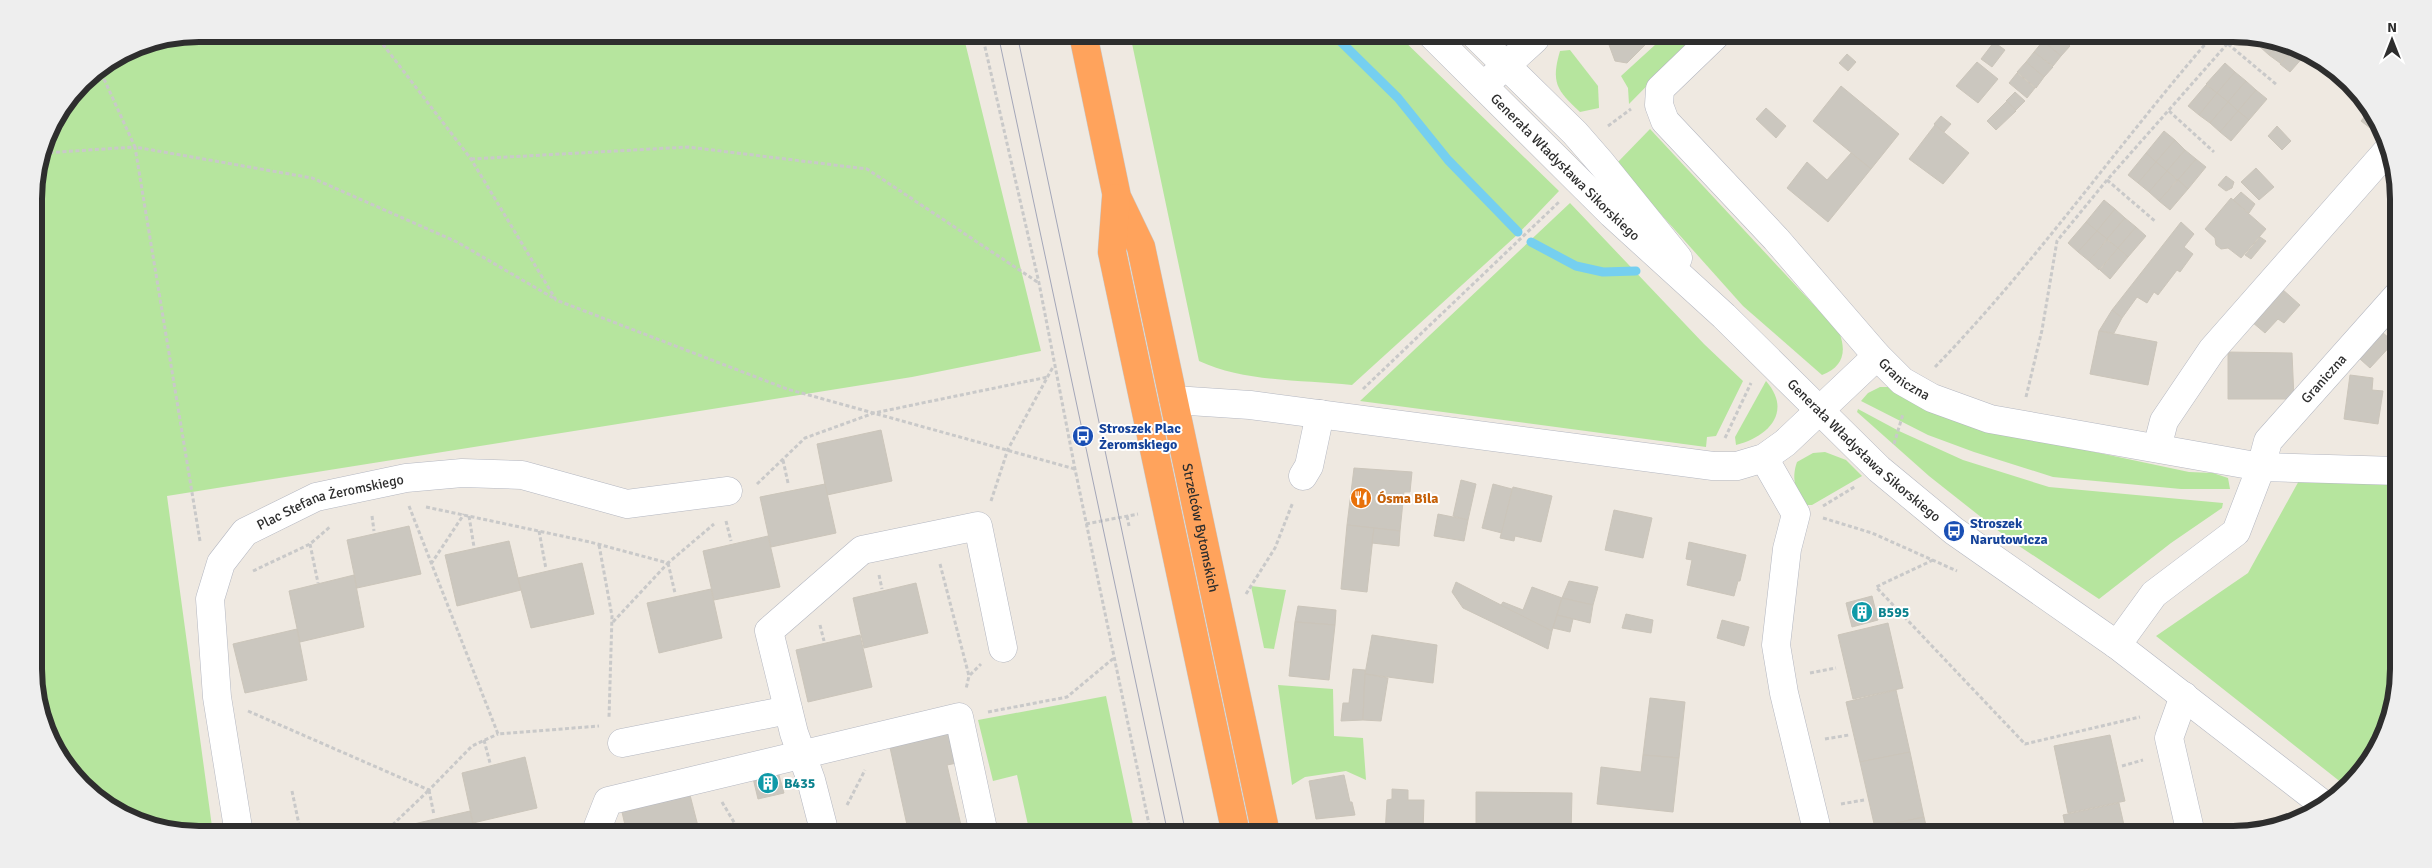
<svg xmlns="http://www.w3.org/2000/svg" width="2432" height="868" font-family="Signika,sans-serif">
<style>
.green{fill:#b6e59e}
.lines{fill:none;stroke-linecap:round;stroke-linejoin:round}
.stream{stroke:#75cff0;stroke-width:9}
.building{fill:#cbc7bf;stroke:#cbc5ba}
.minor-casing{stroke:#b4b7c1;stroke-width:29}
.highway-casing{stroke:#c9c9c9;stroke-width:29}
.path{stroke:#c9c9c9;stroke-width:3;stroke-dasharray:4 2.5;stroke-linecap:butt}
.minor{stroke:#fff;stroke-width:28}
.highway{stroke:#ffa35c;stroke-width:28}
.tram{stroke:#a3a6b8;stroke-width:1}
.labels{text-anchor:middle;stroke-width:4;stroke-linejoin:round;paint-order:stroke}
.street-label{font-size:14px;fill:#2e2e2e;stroke:#fff}
.transit-label{font-size:14px;font-weight:bold;fill:#164399;stroke:#fff;text-anchor:start}
.food-label{font-size:14px;font-weight:bold;fill:#c56008;stroke:#fff;text-anchor:start}
.culture-label{font-size:14px;font-weight:bold;fill:#0d838f;stroke:#fff;text-anchor:start}
.rim{fill:none;stroke:#2e2e2e;stroke-width:6}
</style>
<rect width="100%" height="100%" fill="#efe9e1"/>
<!-- green -->
<g class="green">
<path d="M199 34H963L1041 351 912 377 167 496 213 834H199L146 826 75 778 37 701 34 188 51 126 90 75 136 46Z"/>
<path d="M1130 34H1397L1559 191 1517 235 1352 385C1302 380 1244 382 1199 361Z"/>
<path d="M1667 34H1690L1684 48 1629 104 1628 88 1621 76Z"/>
<path d="M1570 50 1598 86 1599 108 1580 112C1556 90 1551 82 1560 51Z"/>
<path d="M1650 129 1839 332C1847 352 1843 367 1822 375L1743 306 1616 164Z"/>
<path d="M1570 203 1704 344 1743 381 1716 436 1707 437 1706 447 1360 401Z"/>
<path d="M1766 381C1793 412 1768 437 1736 445L1735 437Z"/>
<path d="M1880 387H1890L2029 438 2189 472 2213 473 2228 478 2230 489H2181L2053 477 1974 452 1928 435 1861 401 1868 393Z"/>
<path d="M1858 409 1899 431 1963 460 2049 487 2223 503 2222 508 2171 543 2099 599 2010 540 1929 476 1857 412Z"/>
<path d="M1825 452 1846 460 1862 476 1812 505H1803C1796 489 1791 479 1797 462L1813 453Z"/>
<path d="M2301 477 2398 479V669L2390 722 2364 769 2347 787 2156 636 2248 573Z"/>
<path d="M1251 586 1286 590 1274 649 1264 648Z"/>
<path d="M1278 685 1333 689 1334 736 1363 738 1366 780 1346 771 1305 777 1292 785Z"/>
<path d="M1106 696 1135 834H1030L1017 775 993 781 978 720Z"/>
</g>
<g class="lines">
<!-- stream -->
<g class="stream">
<path d="M1333 34 1398 98 1448 160 1518 232"/>
<path d="M1531 242 1576 266 1603 272 1636 271"/>
</g>
</g>
<!-- building -->
<g class="building">
<path d="M1605 34H1656L1627 63 1615 61Z"/>
<path d="M2049 34H2056L2070 46 2061 56 2043 41Z"/>
<path d="M2056 34H2077L2079 35 2070 45Z"/>
<path d="M2248 36 2264 39 2259 46Z"/>
<path d="M2264 39 2280 41 2269 55 2259 46Z"/>
<path d="M2043 41 2061 56 2053 66 2034 52Z"/>
<path d="M2280 41 2293 47 2280 63 2269 55Z"/>
<path d="M1994 42 2005 50 1992 67 1981 59Z"/>
<path d="M2293 47 2305 55 2290 72 2280 64Z"/>
<path d="M2034 52 2053 67 2044 77 2026 62Z"/>
<path d="M1847 54 1856 62 1848 71 1839 63Z"/>
<path d="M1977 62 1998 79 1978 103 1956 86Z"/>
<path d="M2026 62 2044 77 2036 88 2017 72Z"/>
<path d="M2225 63 2235 72 2217 93 2206 84Z"/>
<path d="M2235 72 2246 81 2228 102 2217 93Z"/>
<path d="M2017 73 2035 88 2027 98 2009 83Z"/>
<path d="M2246 81 2256 90 2238 111 2228 102Z"/>
<path d="M2206 85 2217 93 2199 115 2188 106Z"/>
<path d="M1841 86 1899 134 1871 169 1813 121Z"/>
<path d="M2256 90 2267 99 2249 120 2238 111Z"/>
<path d="M2015 92 2025 101 2016 110 2006 101Z"/>
<path d="M2217 93 2228 102 2210 123 2199 115Z"/>
<path d="M2007 101 2016 111 1996 130 1987 121Z"/>
<path d="M2228 102 2238 111 2220 132 2210 123Z"/>
<path d="M1766 108 1786 126 1776 138 1756 119Z"/>
<path d="M2370 110 2381 126 2383 138 2361 121Z"/>
<path d="M2238 111 2249 120 2231 141 2220 132Z"/>
<path d="M1941 116 1951 124 1944 132 1934 124Z"/>
<path d="M1935 125 1969 153 1943 184 1909 159Z"/>
<path d="M2277 126 2291 141 2282 150 2268 136Z"/>
<path d="M2164 131 2175 140 2156 162 2146 153Z"/>
<path d="M2175 140 2185 150 2167 171 2156 162Z"/>
<path d="M2185 150 2196 159 2178 180 2167 171Z"/>
<path d="M1851 153 1871 169 1828 222 1787 188 1807 162 1827 180Z"/>
<path d="M2146 153 2156 162 2138 183 2128 175Z"/>
<path d="M2196 159 2206 167 2188 189 2178 180Z"/>
<path d="M2156 162 2167 171 2149 192 2138 183Z"/>
<path d="M2256 168 2274 187 2259 200 2241 182Z"/>
<path d="M2167 171 2177 180 2159 201 2149 192Z"/>
<path d="M2226 176 2234 182 2232 188 2226 191 2218 185Z"/>
<path d="M2178 180 2188 189 2170 210 2159 201Z"/>
<path d="M2241 192 2255 204 2249 213 2233 200Z"/>
<path d="M2231 198 2266 229 2241 258 2228 248 2221 249 2216 245 2215 238 2205 229Z"/>
<path d="M2104 200 2115 209 2097 231 2086 222Z"/>
<path d="M2115 209 2125 218 2107 239 2097 231Z"/>
<path d="M2125 218 2136 227 2118 248 2107 239Z"/>
<path d="M2086 222 2097 231 2078 252 2068 243Z"/>
<path d="M2181 222 2194 234 2184 247 2193 254 2180 272 2177 270 2158 295 2154 292 2147 303 2137 297 2122 318 2112 310Z"/>
<path d="M2136 227 2146 236 2128 257 2118 248Z"/>
<path d="M2097 231 2107 239 2089 261 2078 252Z"/>
<path d="M2260 237 2266 241 2251 259 2245 255Z"/>
<path d="M2107 240 2118 248 2099 270 2089 261Z"/>
<path d="M2118 248 2128 257 2110 279 2100 270Z"/>
<path d="M2282 289 2300 305 2284 323 2278 319 2265 333 2252 322Z"/>
<path d="M2112 310 2122 318 2114 333 2099 331Z"/>
<path d="M2099 331 2157 342 2148 385 2090 374Z"/>
<path d="M2383 333 2394 342 2370 368 2360 359Z"/>
<path d="M2228 352 2292 353 2294 399H2228Z"/>
<path d="M2350 375 2373 378 2372 390 2383 391 2378 424 2344 419Z"/>
<path d="M881 430 892 481 827 495 817 444Z"/>
<path d="M1354 468 1412 472 1410 492H1404L1400 531 1347 525Z"/>
<path d="M1461 480 1476 484 1468 520 1453 516Z"/>
<path d="M825 484 836 533 771 547 760 497Z"/>
<path d="M1493 484 1512 489 1502 533 1482 528Z"/>
<path d="M1513 487 1552 496 1541 542 1515 536 1514 541 1500 538Z"/>
<path d="M1614 510 1652 518 1643 558 1605 550Z"/>
<path d="M1438 514 1468 520 1464 541 1434 536Z"/>
<path d="M1347 525 1374 528 1367 592 1341 589Z"/>
<path d="M409 526 421 574 357 588 347 540Z"/>
<path d="M1374 528 1400 531 1399 546 1372 543Z"/>
<path d="M768 536 780 587 714 600 703 551Z"/>
<path d="M509 541 521 590 457 606 445 555Z"/>
<path d="M1689 542 1746 555 1740 581H1738L1734 596 1687 585 1692 560 1686 559Z"/>
<path d="M582 563 594 614 531 628 518 578Z"/>
<path d="M354 575 364 627 300 642 289 591Z"/>
<path d="M1569 581 1598 587 1593 605 1562 598Z"/>
<path d="M1456 582 1552 631 1548 649 1463 608 1452 592Z"/>
<path d="M916 583 928 633 864 648 853 598Z"/>
<path d="M1532 587 1562 598 1552 631 1501 605 1503 602 1523 610Z"/>
<path d="M711 589 722 638 659 653 647 603Z"/>
<path d="M1872 596 1878 620 1852 627 1846 603Z"/>
<path d="M1562 598 1593 605 1590 623 1557 615Z"/>
<path d="M1298 606 1336 610 1335 625 1295 622Z"/>
<path d="M1626 614 1653 620 1651 633 1622 628Z"/>
<path d="M1557 615 1573 619 1570 632 1553 628Z"/>
<path d="M1722 620 1749 627 1744 646 1717 638Z"/>
<path d="M1295 622 1335 625 1329 680 1289 676Z"/>
<path d="M1888 623 1903 688 1853 699 1838 635Z"/>
<path d="M297 629 307 680 245 693 233 644Z"/>
<path d="M860 635 872 687 808 702 796 650Z"/>
<path d="M1372 635 1437 645 1433 683 1365 674Z"/>
<path d="M1353 669 1365 670 1363 720 1341 721 1343 703H1349Z"/>
<path d="M1365 674 1388 678 1381 721 1363 720Z"/>
<path d="M1896 690 1910 752 1860 762 1846 702Z"/>
<path d="M1650 698 1685 702 1679 758 1643 755Z"/>
<path d="M949 730 957 763 947 765 963 834H909L889 743Z"/>
<path d="M2110 735 2125 801 2068 813 2054 746Z"/>
<path d="M1910 752 1924 817 1875 828 1860 762Z"/>
<path d="M1643 755 1679 758 1673 812 1597 804 1601 767 1641 772Z"/>
<path d="M525 757 537 808 473 823 462 773Z"/>
<path d="M777 768 784 793 758 799 752 774Z"/>
<path d="M1344 775 1350 802H1352L1355 815 1316 819 1309 781Z"/>
<path d="M1392 789 1408 790V800H1424L1423 834H1385L1387 800 1392 799Z"/>
<path d="M1476 792 1572 793 1571 834H1476Z"/>
<path d="M690 795 700 834H627L622 812Z"/>
<path d="M2119 803 2126 834H2067L2063 815Z"/>
<path d="M470 811 475 834H407L405 826Z"/>
<path d="M1924 817 1928 834H1876L1875 828Z"/>
</g>
<g class="lines">
<!-- minor casing -->
<g class="minor-casing">
<g id="minor">
<path id="s1" d="M1431 34 1612 214 1724 316 1879 469 1954 531 2117 645 2324 805"/>
<path d="M1474 34 1575 133 1602 164 1678 258"/>
<path id="s2" d="M1717 34 1660 89 1659 105 1665 121 1776 239 1877 356 1902 381 1932 398 1990 419 2261 467 2398 471"/>
<path d="M1492 78 1535 39 1536 34"/>
<path d="M1174 400 1250 405 1713 466H1737L1764 458 1785 443 1877 356"/>
<path d="M2157 448 2164 421 2212 350 2388 150"/>
<path d="M1764 458 1796 514 1787 549 1776 645 1784 693 1818 834"/>
<path d="M1303 476 1309 466 1320 414"/>
<path id="s3" d="M2117 645 2154 594 2236 532 2261 467 2268 441 2397 296"/>
<path d="M2184 696 2169 738 2191 834"/>
<path d="M622 743 788 710"/>
<path id="s4" d="M239 834 217 697 210 599 221 563 245 532 316 497 406 478 462 473 522 475 627 504 728 491"/>
<path d="M595 834 608 801 959 717 984 834"/>
<path d="M825 834 811 780 794 733 769 631 862 550 978 526 1003 648"/>
</g>
</g>
<!-- highway casing -->
<g class="highway-casing">
<g id="highway">
<path id="s5" d="M1083 34 1117 197 1141 247 1266 834"/>
<path d="M1116 198 1112 252 1236 834"/>
</g>
</g>
<!-- path -->
<g class="path">
<path d="M375 34 471 159 556 300 787 389 1075 469"/>
<path d="M982 34 1039 283 1075 469 1151 834"/>
<path d="M2228 44 2277 85"/>
<path d="M105 66 104 79 135 147 312 178 457 242 555 299"/>
<path d="M2169 111 2214 152"/>
<path d="M1608 126 1631 109"/>
<path d="M43 153 135 147 200 541"/>
<path d="M471 159 688 147 867 169 1039 283"/>
<path d="M2107 180 2156 222"/>
<path d="M1935 367C2036 263 2119 143 2214 34"/>
<path d="M1363 389 1559 202"/>
<path d="M2026 397 2042 330 2057 241 2107 180 2236 34"/>
<path d="M1725 438 1751 383"/>
<path d="M1894 444 1903 414"/>
<path d="M783 460 788 483"/>
<path d="M757 484 805 438 874 413 1048 377"/>
<path d="M991 501 1008 449 1053 367"/>
<path d="M409 506 498 734 599 726"/>
<path d="M1823 506 1856 486"/>
<path d="M426 507 590 542 668 563 714 524"/>
<path d="M372 516 374 531"/>
<path d="M469 516 474 547"/>
<path d="M1127 516 1129 526"/>
<path d="M1823 518 1872 533 1957 571"/>
<path d="M726 521 731 541"/>
<path d="M1086 524 1138 514"/>
<path d="M539 531 546 569"/>
<path d="M310 544 318 583"/>
<path d="M599 545 612 616 609 718"/>
<path d="M1933 560 1876 587 2025 744 2140 717"/>
<path d="M668 563 675 593"/>
<path d="M431 564 464 514"/>
<path d="M940 564 969 676 966 689"/>
<path d="M253 571 310 544 331 526"/>
<path d="M879 575 882 589"/>
<path d="M1246 594 1275 548 1293 502"/>
<path d="M613 622 668 563"/>
<path d="M820 625 824 641"/>
<path d="M1810 673 1836 668"/>
<path d="M970 675 981 664"/>
<path d="M248 711 429 790 472 746 498 734"/>
<path d="M988 712 1067 697 1115 657"/>
<path d="M1825 739 1849 735"/>
<path d="M484 740 490 763"/>
<path d="M2122 766 2143 760"/>
<path d="M429 790 434 815"/>
<path d="M292 791 301 834"/>
<path d="M722 802 741 834"/>
<path d="M1841 804 1864 800"/>
<path d="M847 805 865 770"/>
<path d="M383 834 429 790"/>
<path d="M2131 834 2159 827"/>
</g>
<!-- minor -->
<use href="#minor" class="minor"/>
<!-- highway -->
<use href="#highway" class="highway"/>
<!-- tram -->
<g class="tram">
<path d="M998 34 1168 834"/>
<path d="M1017 34 1186 834"/>
</g>
</g>
<!-- icons -->
<defs>
<g id="bus-disc" transform="scale(1.125)"><circle r="9.5" fill="#1a4fb4" stroke="#fff"/><path d="M-5-6H5V4H4V6H2V4H-2V6H-4V4H-5ZM-3.5-4V0h7V-4ZM-3.5 1.2v1.5H-2V1.2ZM2 1.2v1.5H3.5V1.2Z" fill="#fff"/></g>
<g id="restaurant-disc" transform="scale(1.125)"><circle r="9.5" fill="#e8710a" stroke="#fff"/><path d="M-5-6h1v4h1v-4h1v4h1v-4h1v5L-1.5 .5V6h-2V.5L-5-1ZM5-6V6H3V1.5H1.5Q1.5-4 5-6Z" fill="#fff"/></g>
<g id="building-disc" transform="scale(1.125)"><circle r="9.5" fill="#0f9aa8" stroke="#fff"/><path d="M-4-6H4V6H1V3H-1V6H-4ZM-2.5-4.3h1.7v1.8h-1.7ZM.8-4.3h1.7v1.8H.8ZM-2.5-1h1.7V.8h-1.7ZM.8-1h1.7V.8H.8Z" fill="#fff"/></g>
</defs>
<g fill-rule="evenodd">
<use href="#bus-disc" x="1083" y="436"/>
<use href="#restaurant-disc" x="1361" y="498"/>
<use href="#bus-disc" x="1954" y="531"/>
<use href="#building-disc" x="1862" y="612"/>
<use href="#building-disc" x="768" y="783"/>
</g>
<g class="labels">
<!-- street labels -->
<g class="street-label">
<text dy="5" stroke="none"><textPath href="#s1" startOffset="189">Generała Władysława Sikorskiego</textPath></text>
<text dy="5" stroke="none"><textPath href="#s2" startOffset="465">Graniczna</textPath></text>
<text dy="5" stroke="none"><textPath href="#s3" startOffset="346">Graniczna</textPath></text>
<text dy="5" stroke="none"><textPath href="#s1" startOffset="601">Generała Władysława Sikorskiego</textPath></text>
<text dy="5" stroke="none"><textPath href="#s4" startOffset="405">Plac Stefana Żeromskiego</textPath></text>
<text dy="5" stroke="none"><textPath href="#s5" startOffset="509">Strzelców Bytomskich</textPath></text>
</g>
<!-- transit labels -->
<g class="transit-label">
<text x="1099" y="433">Stroszek Plac<tspan x="1099" dy="16">Żeromskiego</tspan></text>
<text x="1970" y="528">Stroszek<tspan x="1970" dy="16">Narutowicza</tspan></text>
</g>
<!-- food labels -->
<g class="food-label">
<text x="1377" y="503">Ósma Bila</text>
</g>
<!-- culture labels -->
<g class="culture-label">
<text x="1878" y="617">B595</text>
<text x="784" y="788">B435</text>
</g>
</g>
<!-- crop -->
<path d="M0 0H2432V868H0ZM199 42H2233A157 157 0 0 1 2390 199V669A157 157 0 0 1 2233 826H199A157 157 0 0 1 42 669V199A157 157 0 0 1 199 42Z" fill="#eee" fill-rule="evenodd"/>
<path class="rim" d="M199 42H2233A157 157 0 0 1 2390 199V669A157 157 0 0 1 2233 826H199A157 157 0 0 1 42 669V199A157 157 0 0 1 199 42Z"/>
<!-- north arrow -->
<g transform="translate(2392 40)" stroke="#ffffff" stroke-width="4" paint-order="stroke">
<path d="M0-4L9 19L0 12L-9 19Z" fill="#2e2e2e"/>
<text y="-8" font-size="14" font-weight="bold" text-anchor="middle" fill="#2e2e2e">N</text>
</g>
</svg>
